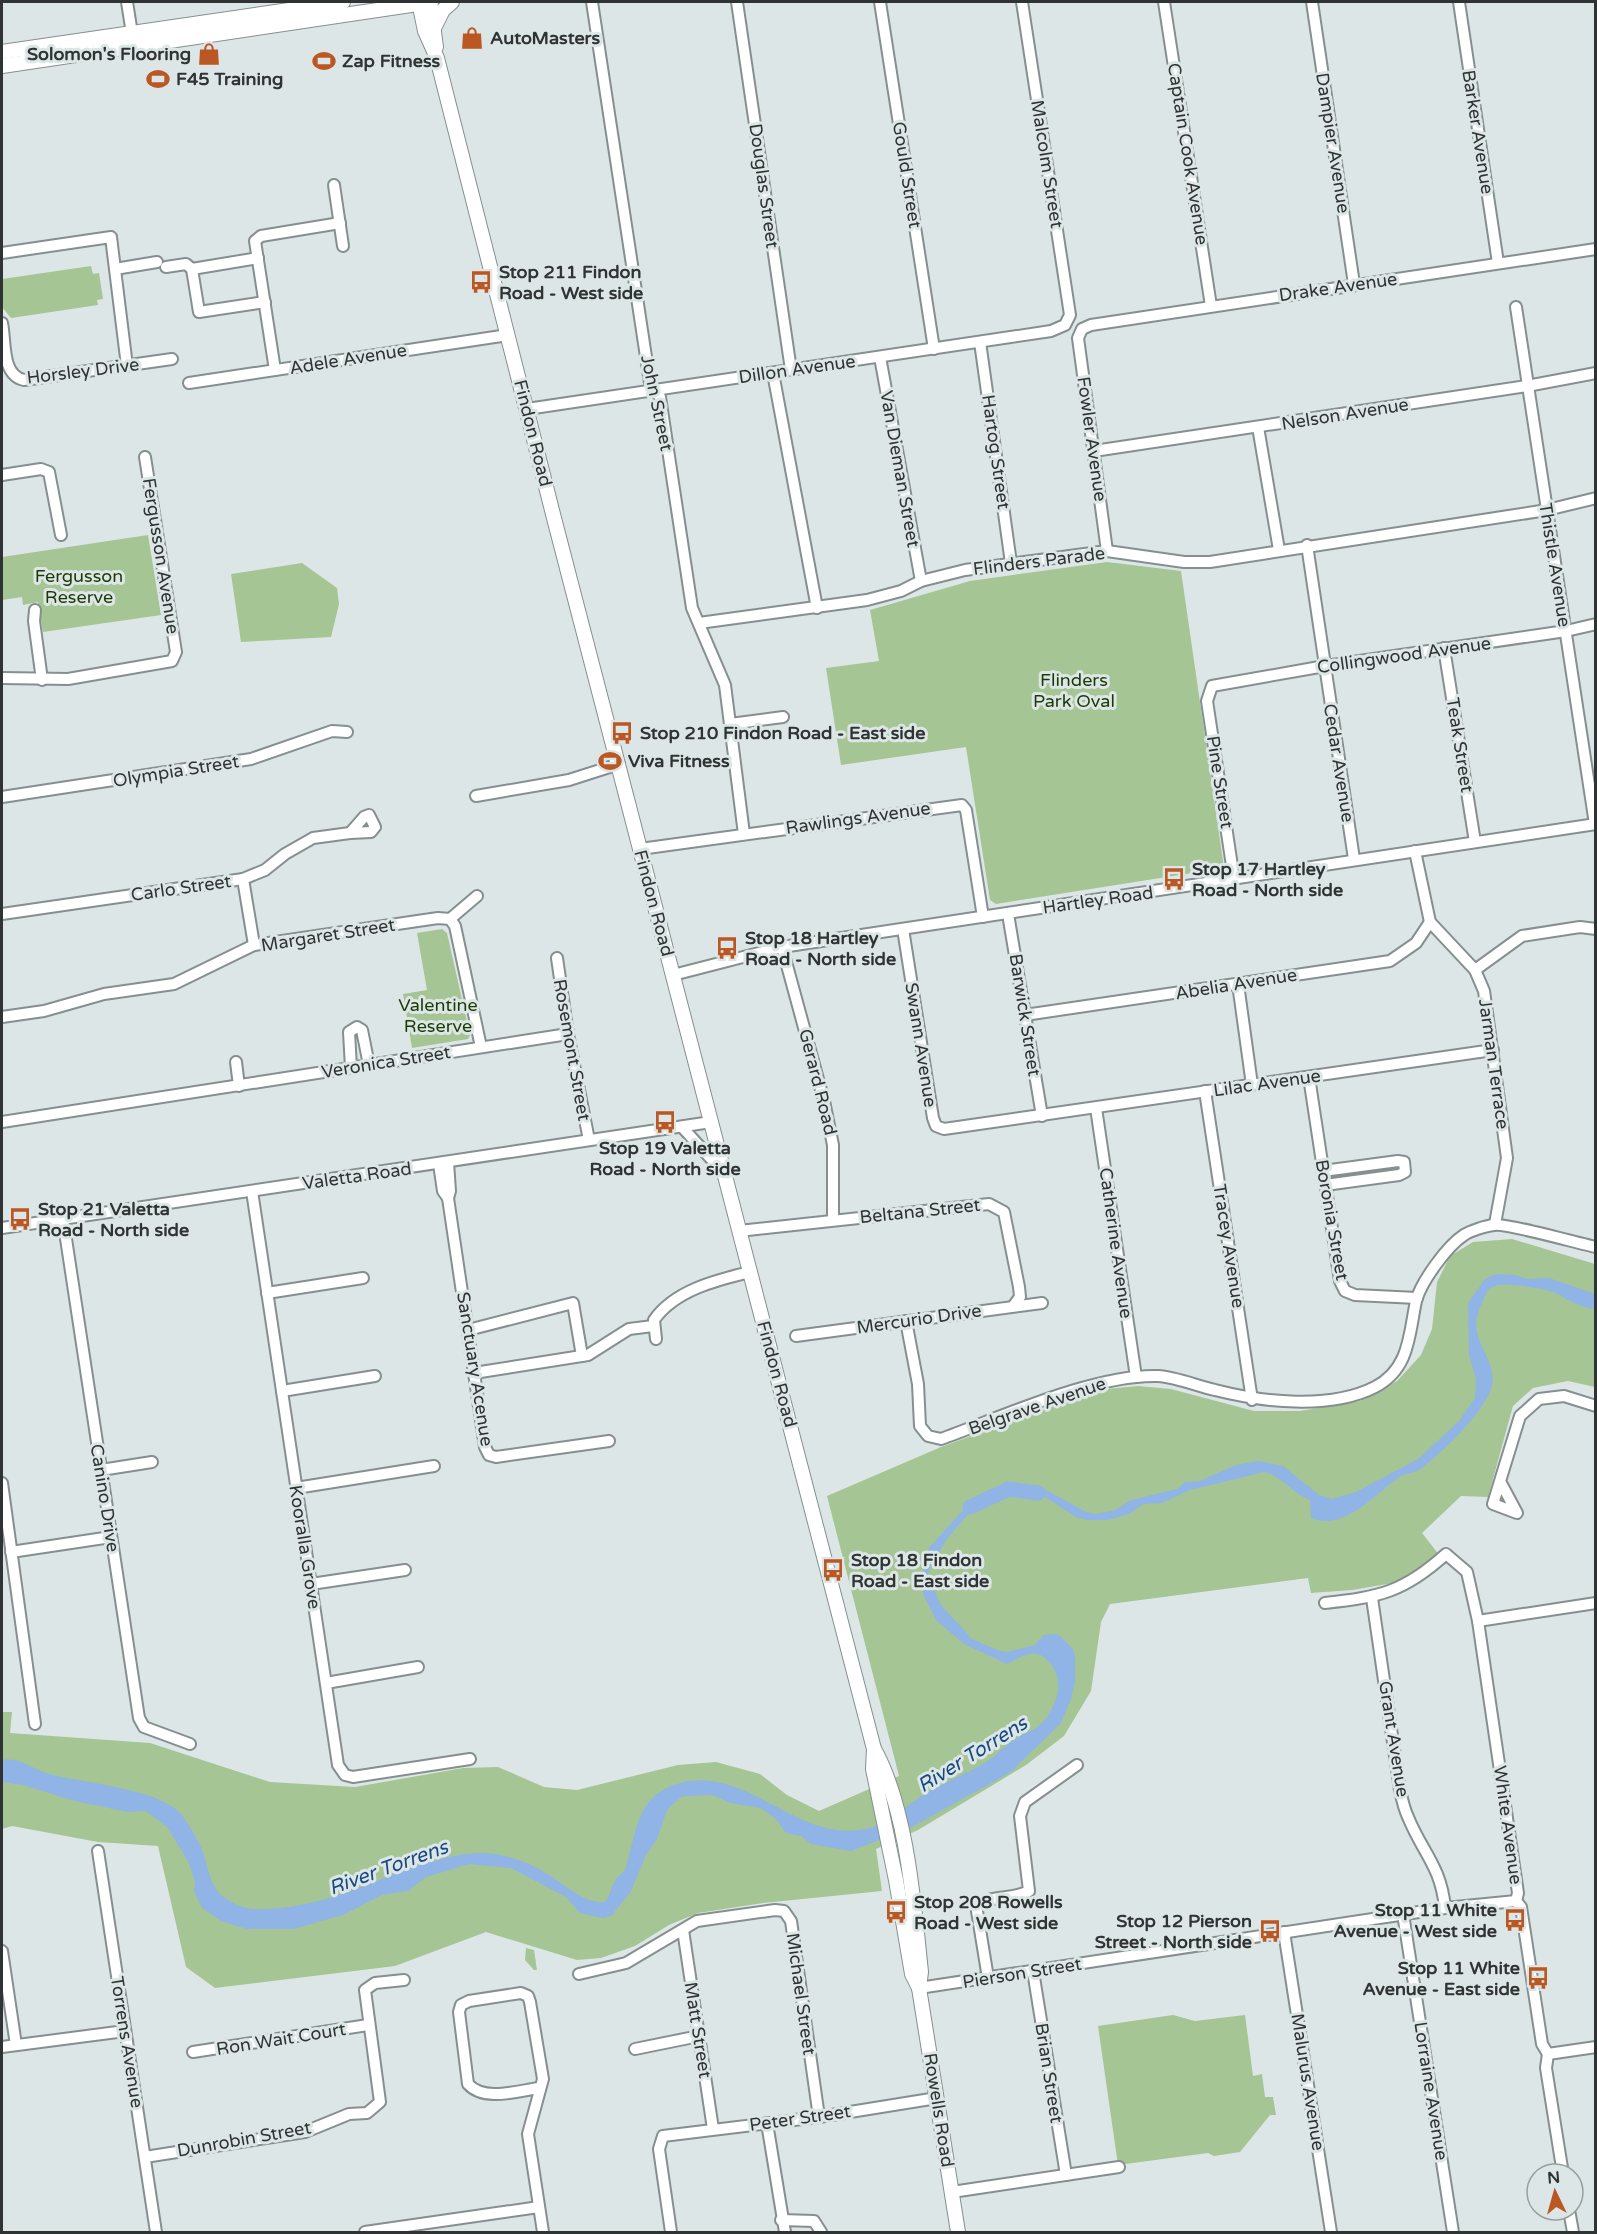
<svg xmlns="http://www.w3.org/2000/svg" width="1597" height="2234" font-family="'Varela Round',sans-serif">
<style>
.green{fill:#a5c595}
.water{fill:#8fb4e5}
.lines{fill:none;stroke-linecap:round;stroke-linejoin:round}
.river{stroke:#8fb4e5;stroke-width:15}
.minor-casing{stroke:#868f8f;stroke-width:14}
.major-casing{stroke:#868f8f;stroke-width:16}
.minor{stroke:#fff;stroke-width:10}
.major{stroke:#fff;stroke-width:14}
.labels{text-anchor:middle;stroke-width:6;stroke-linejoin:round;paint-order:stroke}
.poi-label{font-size:18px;font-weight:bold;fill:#2f3333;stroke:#dde6e6;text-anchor:start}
.street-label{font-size:18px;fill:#2f3333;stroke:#dde6e6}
.park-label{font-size:18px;fill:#1a3a02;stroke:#dde6e6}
.water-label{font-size:20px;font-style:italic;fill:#194985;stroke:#dde6e6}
</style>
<rect width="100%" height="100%" fill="#dde6e6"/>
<!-- green -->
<g class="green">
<path d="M91 266 93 274 99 273 103 299 97 300 98 305 11 318 2 307V279Z"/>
<path d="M148 535 161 615 43 632 38 602 23 605 22 597 2 600V557Z"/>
<path d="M1107 562 1181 571 1224 868 996 904 990 900 966 747 841 765 826 668 879 661 870 610 970 581Z"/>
<path d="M302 563 337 588 339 604 331 637 241 642 231 574Z"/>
<path d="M442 929 447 933 470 1035 468 1039 412 1048 403 994 427 990 417 933Z"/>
<path d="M1512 1239 1595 1264V1387L1568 1381 1533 1388 1513 1406 1488 1497 1461 1496 1422 1533 1440 1556 1393 1583 1352 1590 1311 1593 1308 1578 1110 1604 1101 1622 1091 1691 1064 1736 1026 1765 978 1794 918 1830 876 1849 882 1891 763 1903 698 1913 669 1925 635 1946 601 1958 577 1960 486 1932 395 1966 215 1988 186 1967 158 1846 98 1842 12 1826 2 1829V1712H12L10 1733 150 1743 270 1782 355 1787 463 1768 498 1767 544 1787 577 1790 678 1765 716 1762 760 1774 787 1795 819 1811 899 1776 827 1496 941 1447 1096 1390 1138 1386 1171 1389 1254 1411H1300L1360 1401 1397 1381 1421 1355 1432 1329 1437 1282 1450 1256 1473 1242Z"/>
<path d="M526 1948 534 1950 537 1970H534L525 1960Z"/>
<path d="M1173 2015 1195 2021 1245 2015 1253 2076 1262 2074 1265 2097H1273L1276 2115H1270L1240 2152 1214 2156 1208 2153 1118 2165 1098 2026Z"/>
</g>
<!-- water -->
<path class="water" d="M1496 1274 1515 1275 1528 1279 1549 1278 1595 1294V1309C1580 1307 1571 1302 1558 1294 1549 1289 1505 1282 1495 1286 1486 1288 1486 1296 1482 1303 1462 1340 1501 1358 1491 1389 1483 1413 1440 1455 1419 1470 1412 1474 1404 1473 1398 1478 1375 1494 1344 1532 1311 1518L1310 1500C1293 1494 1281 1475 1264 1472L1190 1490 1162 1503 1143 1504 1129 1514 1108 1520H1087L1076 1517 1045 1497 1015 1489 1003 1490 969 1513 946 1540 929 1569 928 1577 941 1605 972 1639 1000 1651 1007 1652 1035 1645 1044 1635 1058 1634 1073 1649 1075 1656V1682L1071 1699 1061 1723 1011 1772 912 1827 851 1851 811 1844 801 1836 786 1833 776 1819 761 1808 730 1803 713 1795 688 1796 681 1797 667 1810 657 1839 646 1855 630 1893 611 1916 603 1918 580 1913 566 1897 511 1868 469 1864 426 1877 408 1891 382 1895 343 1915 293 1929H247L221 1921 202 1908 194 1891 195 1881 188 1861 167 1827 146 1811 128 1812 75 1801 23 1785 2 1782V1760C22 1757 34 1771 53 1775 85 1783 159 1789 181 1814 187 1822 196 1836 200 1845 207 1859 208 1879 218 1892 222 1897 234 1904 240 1906 254 1911 267 1909 281 1908 352 1901 409 1858 476 1853 502 1852 527 1861 549 1875 566 1885 584 1904 605 1902 611 1895 611 1885 617 1878 621 1874 624 1872 626 1867 637 1833 635 1797 677 1784 734 1766 780 1820 831 1829 844 1832 863 1831 876 1826 894 1819 909 1803 925 1794 945 1782 966 1774 986 1762 996 1756 1004 1746 1014 1740 1028 1730 1036 1732 1047 1717 1061 1696 1064 1674 1044 1657 1032 1648 1018 1659 1007 1664L964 1644 936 1620 923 1594V1564L929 1548 965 1508 988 1490 1013 1482 1048 1491 1086 1512 1096 1514 1115 1510 1131 1500 1177 1489 1185 1482 1200 1481 1236 1465 1259 1461 1283 1466 1319 1495 1332 1499 1356 1492 1418 1459 1459 1421 1475 1398 1476 1379 1469 1355 1468 1303 1485 1279Z"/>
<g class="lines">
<!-- river -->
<path class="river" d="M970 1507 1009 1489 1038 1493"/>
<!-- minor casing -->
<g class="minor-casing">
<g id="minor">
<path d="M127 2 133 40"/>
<path d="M592 2 650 383 660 397 692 608 725 685 744 834"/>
<path d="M737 2 791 370"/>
<path d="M880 2 934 349"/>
<path d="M1164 2 1211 306"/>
<path d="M1312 2 1354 284"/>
<path d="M1459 2 1498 263"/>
<path d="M334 185 343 246"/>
<path d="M2 253 111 237 127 366"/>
<path d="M258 258 192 269 199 312 265 302"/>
<path d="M166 267 186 264 192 269"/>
<path d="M115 269 157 262"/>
<path d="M1516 307 1595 824"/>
<path d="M2 323C6 341 1 375 24 380L172 359"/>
<path d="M980 342 1011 563"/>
<path d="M880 357 921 581"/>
<path d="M275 370 255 241 261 236 340 223"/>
<path d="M773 373 817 608"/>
<path d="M189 383 508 335"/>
<path d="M527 409 1051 331 1065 325 1070 315 1022 2"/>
<path d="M1258 427 1279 550"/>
<path d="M1094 451 1527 386 1596 373"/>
<path d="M2 475 41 469 49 472 61 535"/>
<path d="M1307 545 1354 859"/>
<path d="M1107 551 1078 338 1082 329 1091 325 1596 249"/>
<path d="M35 610 34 621 42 680"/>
<path d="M699 623 867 600 901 591 921 581 965 570 1107 551 1184 562H1210L1547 510 1596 498"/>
<path d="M1444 648 1475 842"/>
<path d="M2 678 68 679 172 661 176 652 145 457"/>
<path d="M730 724 783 717"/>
<path d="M476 796 569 780 619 764"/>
<path d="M2 797 251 759 332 731 347 732"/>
<path d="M369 815 375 827 371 832 350 833 364 817Z"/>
<path d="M640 849 962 805 966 810 983 917"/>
<path d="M1415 851 1430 922 1475 970 1484 991 1507 1158 1495 1224"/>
<path d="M243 879 254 945"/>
<path d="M1234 879 1207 701 1212 686 1325 666 1566 631 1596 624"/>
<path d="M2 914 243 879 265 870 285 854 313 838 350 833"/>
<path d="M1008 914 1042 1116"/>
<path d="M450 919 455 926 481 1047"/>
<path d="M903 929 933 1118 936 1126 944 1129 1493 1050"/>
<path d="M782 947 824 1101 833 1145V1220"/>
<path d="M557 958 568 1034 589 1140"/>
<path d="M1475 970 1522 936 1580 927 1596 929"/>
<path d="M673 975 782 947 1596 824"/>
<path d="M1238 984 1252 1085"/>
<path d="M1025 1015 1390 961 1416 943 1430 922"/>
<path d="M2 1017 44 1011 104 994 174 984 254 945 438 918 450 919 477 896"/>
<path d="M236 1062 239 1086"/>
<path d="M351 1068 349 1032 357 1027 362 1030 369 1065"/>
<path d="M1309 1077 1340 1281 1345 1291 1355 1295 1417 1298"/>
<path d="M1205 1091 1252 1400"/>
<path d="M1096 1108 1136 1377"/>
<path d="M2 1122 568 1034"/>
<path d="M682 1127 723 1172"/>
<path d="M439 1164 443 1191 448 1198 485 1447 489 1455 496 1457 609 1441"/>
<path d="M1323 1171 1398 1161 1404 1162 1405 1172 1399 1175 1325 1185"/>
<path d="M252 1191 338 1765 345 1775 353 1777 470 1759"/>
<path d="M448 1198 450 1191 448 1162"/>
<path d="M63 1219 139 1718 144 1727 190 1744"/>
<path d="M2 1228 711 1122"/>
<path d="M739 1231 989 1204 1004 1212 1019 1287 1020 1297 1014 1305"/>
<path d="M267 1293 363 1278"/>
<path d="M906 1321 918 1384 920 1426 928 1436 941 1439C1002 1417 1094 1374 1158 1376 1176 1377 1197 1386 1215 1390 1262 1402 1330 1410 1375 1387 1410 1369 1409 1334 1416 1301 1421 1282 1447 1246 1464 1235 1470 1231 1485 1226 1494 1225 1507 1223 1577 1243 1596 1247"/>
<path d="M468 1330 573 1303 582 1356"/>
<path d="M796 1336 1042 1303"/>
<path d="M656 1339 654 1320C675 1290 717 1280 750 1272"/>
<path d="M474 1373 588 1355 629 1329 653 1326"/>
<path d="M282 1391 375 1376"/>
<path d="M101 1470 152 1462"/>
<path d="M2 1483 35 1724"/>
<path d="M1501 1483 1517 1513 1493 1504 1520 1416 1539 1399 1564 1396 1596 1406"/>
<path d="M296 1488 434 1466"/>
<path d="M11 1552 111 1537"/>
<path d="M311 1584 405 1570"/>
<path d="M1372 1598 1400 1790C1402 1799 1404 1809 1408 1817 1422 1852 1441 1866 1445 1908"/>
<path d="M1325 1603C1380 1597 1404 1592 1446 1554L1467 1572 1478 1621 1518 1893 1516 1901 1521 1907 1542 2044 1548 2054 1546 2068 1563 2174"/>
<path d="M1478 1621 1596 1603"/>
<path d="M326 1683 418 1667"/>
<path d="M98 1851 156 2232"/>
<path d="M1403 1914 1453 2232"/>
<path d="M683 1930 713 2129"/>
<path d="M1284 1932 1331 2232"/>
<path d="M2 1951 16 2045"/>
<path d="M1033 1971 1066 2175"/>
<path d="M579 1974 626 1963 697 1921 775 1910 784 1911 791 1921 819 2117"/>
<path d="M988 1978 976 1905C992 1895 1012 1900 1029 1891L1020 1816 1025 1802 1077 1765"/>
<path d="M919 1988 1445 1908 1516 1901"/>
<path d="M2 2047 125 2031"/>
<path d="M635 2049 699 2036"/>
<path d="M193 2052 368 2025"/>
<path d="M1548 2054 1596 2047"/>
<path d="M539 2088C517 2091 484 2102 468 2084L459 2012 461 2005 469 2001 521 1993 528 1996 530 2002 543 2079 528 2134 543 2232"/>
<path d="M767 2123 785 2232"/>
<path d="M145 2157 305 2132 349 2114 367 2113 380 2102 365 1990 375 1983 404 1980"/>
<path d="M952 2192 1119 2167"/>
<path d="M1569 2210 1573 2232"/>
<path d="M781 2220 814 2221 821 2232"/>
<path d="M365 2232 539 2207"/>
<path d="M671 2232 659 2149 663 2136 819 2117 937 2098"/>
</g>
</g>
<!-- major casing -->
<g class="major-casing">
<g id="major">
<path d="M419 2 425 31 437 58 555 522 874 1749C907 1808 914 1905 921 1972L919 1988 958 2232"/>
<path d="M430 2 436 47"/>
<path d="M435 26 443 10 452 2"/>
<path d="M2 52 343 2"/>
<path d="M2 66 431 2"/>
<path d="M874 1749 873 1769 896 1880 912 1974 919 1988"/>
</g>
</g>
<!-- minor -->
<use href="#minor" class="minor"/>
<!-- major -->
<use href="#major" class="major"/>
</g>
<!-- icons -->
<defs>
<g id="shop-bare" transform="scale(1.8)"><path d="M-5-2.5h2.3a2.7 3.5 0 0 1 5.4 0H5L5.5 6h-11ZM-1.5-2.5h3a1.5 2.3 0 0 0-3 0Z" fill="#bb5722" stroke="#dde6e6" stroke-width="2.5" paint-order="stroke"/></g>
<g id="stadium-bare" transform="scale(1.8)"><path d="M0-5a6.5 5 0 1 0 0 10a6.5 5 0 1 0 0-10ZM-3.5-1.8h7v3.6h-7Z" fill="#bb5722" stroke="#dde6e6" stroke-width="2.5" paint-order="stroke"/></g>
<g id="bus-bare" transform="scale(1.8)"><path d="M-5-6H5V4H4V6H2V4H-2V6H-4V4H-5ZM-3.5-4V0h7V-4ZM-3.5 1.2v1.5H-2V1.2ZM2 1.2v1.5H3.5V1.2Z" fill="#bb5722" stroke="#dde6e6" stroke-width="2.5" paint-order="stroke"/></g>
</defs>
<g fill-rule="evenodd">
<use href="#shop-bare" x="472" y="38"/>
<use href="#shop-bare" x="209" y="54"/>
<use href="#stadium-bare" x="324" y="61"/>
<use href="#stadium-bare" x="158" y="79"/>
<use href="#bus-bare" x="481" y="282"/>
<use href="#bus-bare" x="622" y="733"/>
<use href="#stadium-bare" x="610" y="761"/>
<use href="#bus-bare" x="1174" y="879"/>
<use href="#bus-bare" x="727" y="948"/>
<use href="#bus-bare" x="665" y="1122"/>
<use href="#bus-bare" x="20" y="1219"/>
<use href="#bus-bare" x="833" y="1570"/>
<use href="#bus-bare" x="896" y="1912"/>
<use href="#bus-bare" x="1515" y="1920"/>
<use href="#bus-bare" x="1270" y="1931"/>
<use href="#bus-bare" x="1538" y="1978"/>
</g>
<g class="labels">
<!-- poi labels -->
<g class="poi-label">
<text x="490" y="44">AutoMasters</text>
<text x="191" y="60" text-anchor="end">Solomon's Flooring</text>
<text x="342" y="67">Zap Fitness</text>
<text x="176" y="85">F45 Training</text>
<text x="499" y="278">Stop 211 Findon<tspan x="499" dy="21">Road - West side</tspan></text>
<text x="640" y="739">Stop 210 Findon Road - East side</text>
<text x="628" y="767">Viva Fitness</text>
<text x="1192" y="875">Stop 17 Hartley<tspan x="1192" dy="21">Road - North side</tspan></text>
<text x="745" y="944">Stop 18 Hartley<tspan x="745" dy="21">Road - North side</tspan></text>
<text x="665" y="1154" text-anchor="middle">Stop 19 Valetta<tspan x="665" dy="21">Road - North side</tspan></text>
<text x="38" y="1215">Stop 21 Valetta<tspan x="38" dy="21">Road - North side</tspan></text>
<text x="851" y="1566">Stop 18 Findon<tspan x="851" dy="21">Road - East side</tspan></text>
<text x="914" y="1908">Stop 208 Rowells<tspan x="914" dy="21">Road - West side</tspan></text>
<text x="1497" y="1916" text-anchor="end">Stop 11 White<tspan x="1497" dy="21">Avenue - West side</tspan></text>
<text x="1252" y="1927" text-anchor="end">Stop 12 Pierson<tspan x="1252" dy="21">Street - North side</tspan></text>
<text x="1520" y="1974" text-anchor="end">Stop 11 White<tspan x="1520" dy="21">Avenue - East side</tspan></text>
</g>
<!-- street labels -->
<g class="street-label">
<text transform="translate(1478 132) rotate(81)" y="6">Barker Avenue</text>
<text transform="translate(1333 143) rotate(81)" y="6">Dampier Avenue</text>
<text transform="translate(1188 154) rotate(81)" y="6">Captain Cook Avenue</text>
<text transform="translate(1047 164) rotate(81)" y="6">Malcolm Street</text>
<text transform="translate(907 175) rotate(81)" y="6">Gould Street</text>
<text transform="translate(764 186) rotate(82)" y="6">Douglas Street</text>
<text transform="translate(1338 287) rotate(-8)" y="6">Drake Avenue</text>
<text transform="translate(348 359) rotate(-9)" y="6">Adele Avenue</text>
<text transform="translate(797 369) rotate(-8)" y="6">Dillon Avenue</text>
<text transform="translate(83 371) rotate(-7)" y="6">Horsley Drive</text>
<text transform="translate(657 403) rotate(78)" y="6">John Street</text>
<text transform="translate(1345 414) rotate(-9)" y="6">Nelson Avenue</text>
<text transform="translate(533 433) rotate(76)" y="6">Findon Road</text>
<text transform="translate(1092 439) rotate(82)" y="6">Fowler Avenue</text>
<text transform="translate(996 452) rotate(82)" y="6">Hartog Street</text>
<text transform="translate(900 469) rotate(80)" y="6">Van Dieman Street</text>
<text transform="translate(161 556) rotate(81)" y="6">Fergusson Avenue</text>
<text transform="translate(1039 561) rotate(-7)" y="6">Flinders Parade</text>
<text transform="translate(1555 565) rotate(81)" y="6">Thistle Avenue</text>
<text transform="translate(1404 655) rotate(-8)" y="6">Collingwood Avenue</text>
<text transform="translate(1460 745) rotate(81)" y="6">Teak Street</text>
<text transform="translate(1339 763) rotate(81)" y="6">Cedar Avenue</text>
<text transform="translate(176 771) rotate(-9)" y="6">Olympia Street</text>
<text transform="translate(1220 782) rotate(81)" y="6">Pine Street</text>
<text transform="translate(858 818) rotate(-8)" y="6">Rawlings Avenue</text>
<text transform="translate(181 888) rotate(-8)" y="6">Carlo Street</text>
<text transform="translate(1098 900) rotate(-8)" y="6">Hartley Road</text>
<text transform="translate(654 903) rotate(75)" y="6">Findon Road</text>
<text transform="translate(328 935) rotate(-9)" y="6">Margaret Street</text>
<text transform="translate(1236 984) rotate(-9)" y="6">Abelia Avenue</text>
<text transform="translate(1025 1015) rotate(81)" y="6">Barwick Street</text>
<text transform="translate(921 1045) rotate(81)" y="6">Swann Avenue</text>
<text transform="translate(572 1050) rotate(80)" y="6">Rosemont Street</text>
<text transform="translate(386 1062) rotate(-9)" y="6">Veronica Street</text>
<text transform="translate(1494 1064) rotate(82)" y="6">Jarman Terrace</text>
<text transform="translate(818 1082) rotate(76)" y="6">Gerard Road</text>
<text transform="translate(1267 1083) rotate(-8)" y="6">Lilac Avenue</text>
<text transform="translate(357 1176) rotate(-8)" y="6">Valetta Road</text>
<text transform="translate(920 1211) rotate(-6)" y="6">Beltana Street</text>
<text transform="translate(1332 1220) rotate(80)" y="6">Boronia Street</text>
<text transform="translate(1116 1243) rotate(82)" y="6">Catherine Avenue</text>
<text transform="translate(1229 1246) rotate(81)" y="6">Tracey Avenue</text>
<text transform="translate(919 1319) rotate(-8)" y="6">Mercurio Drive</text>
<text transform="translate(475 1369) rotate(81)" y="6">Sanctuary Acenue</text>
<text transform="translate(777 1374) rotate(75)" y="6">Findon Road</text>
<text transform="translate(1037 1406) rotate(-19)" y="6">Belgrave Avenue</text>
<text transform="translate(105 1498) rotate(81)" y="6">Canino Drive</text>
<text transform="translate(305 1547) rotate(81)" y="6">Kooralla Grove</text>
<text transform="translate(1394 1739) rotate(81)" y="6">Grant Avenue</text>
<text transform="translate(1508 1825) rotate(82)" y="6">White Avenue</text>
<text transform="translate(1022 1973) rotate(-9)" y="6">Pierson Street</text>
<text transform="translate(801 1994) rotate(82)" y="6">Michael Street</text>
<text transform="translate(698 2030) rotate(81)" y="6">Matt Street</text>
<text transform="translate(281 2039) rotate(-9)" y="6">Ron Wait Court</text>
<text transform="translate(127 2042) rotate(81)" y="6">Torrens Avenue</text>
<text transform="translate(1049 2073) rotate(81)" y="6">Brian Street</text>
<text transform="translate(1308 2082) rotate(81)" y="6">Malurus Avenue</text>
<text transform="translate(1431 2091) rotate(81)" y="6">Lorraine Avenue</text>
<text transform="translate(939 2110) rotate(81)" y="6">Rowells Road</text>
<text transform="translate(800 2118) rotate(-8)" y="6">Peter Street</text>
<text transform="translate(244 2139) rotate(-10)" y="6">Dunrobin Street</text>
</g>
<!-- park labels -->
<g class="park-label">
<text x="79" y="582">Fergusson<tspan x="79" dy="21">Reserve</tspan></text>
<text x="1074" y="686">Flinders<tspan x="1074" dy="21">Park Oval</tspan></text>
<text x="438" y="1011">Valentine<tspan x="438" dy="21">Reserve</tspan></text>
</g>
<!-- water labels -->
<g class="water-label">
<text transform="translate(972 1754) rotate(-32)" y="7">River Torrens</text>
<text transform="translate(388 1867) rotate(-20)" y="7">River Torrens</text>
</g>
</g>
<!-- border -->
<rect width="1597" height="2234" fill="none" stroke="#2f3333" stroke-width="6"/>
<!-- north arrow -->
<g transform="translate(1555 2192) rotate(355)"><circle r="28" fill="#dde6e6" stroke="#979e9e" stroke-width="1.5"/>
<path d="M0-4.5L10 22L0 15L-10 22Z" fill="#bb5722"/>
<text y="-9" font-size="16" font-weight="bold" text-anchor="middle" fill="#2f3333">N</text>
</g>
</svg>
